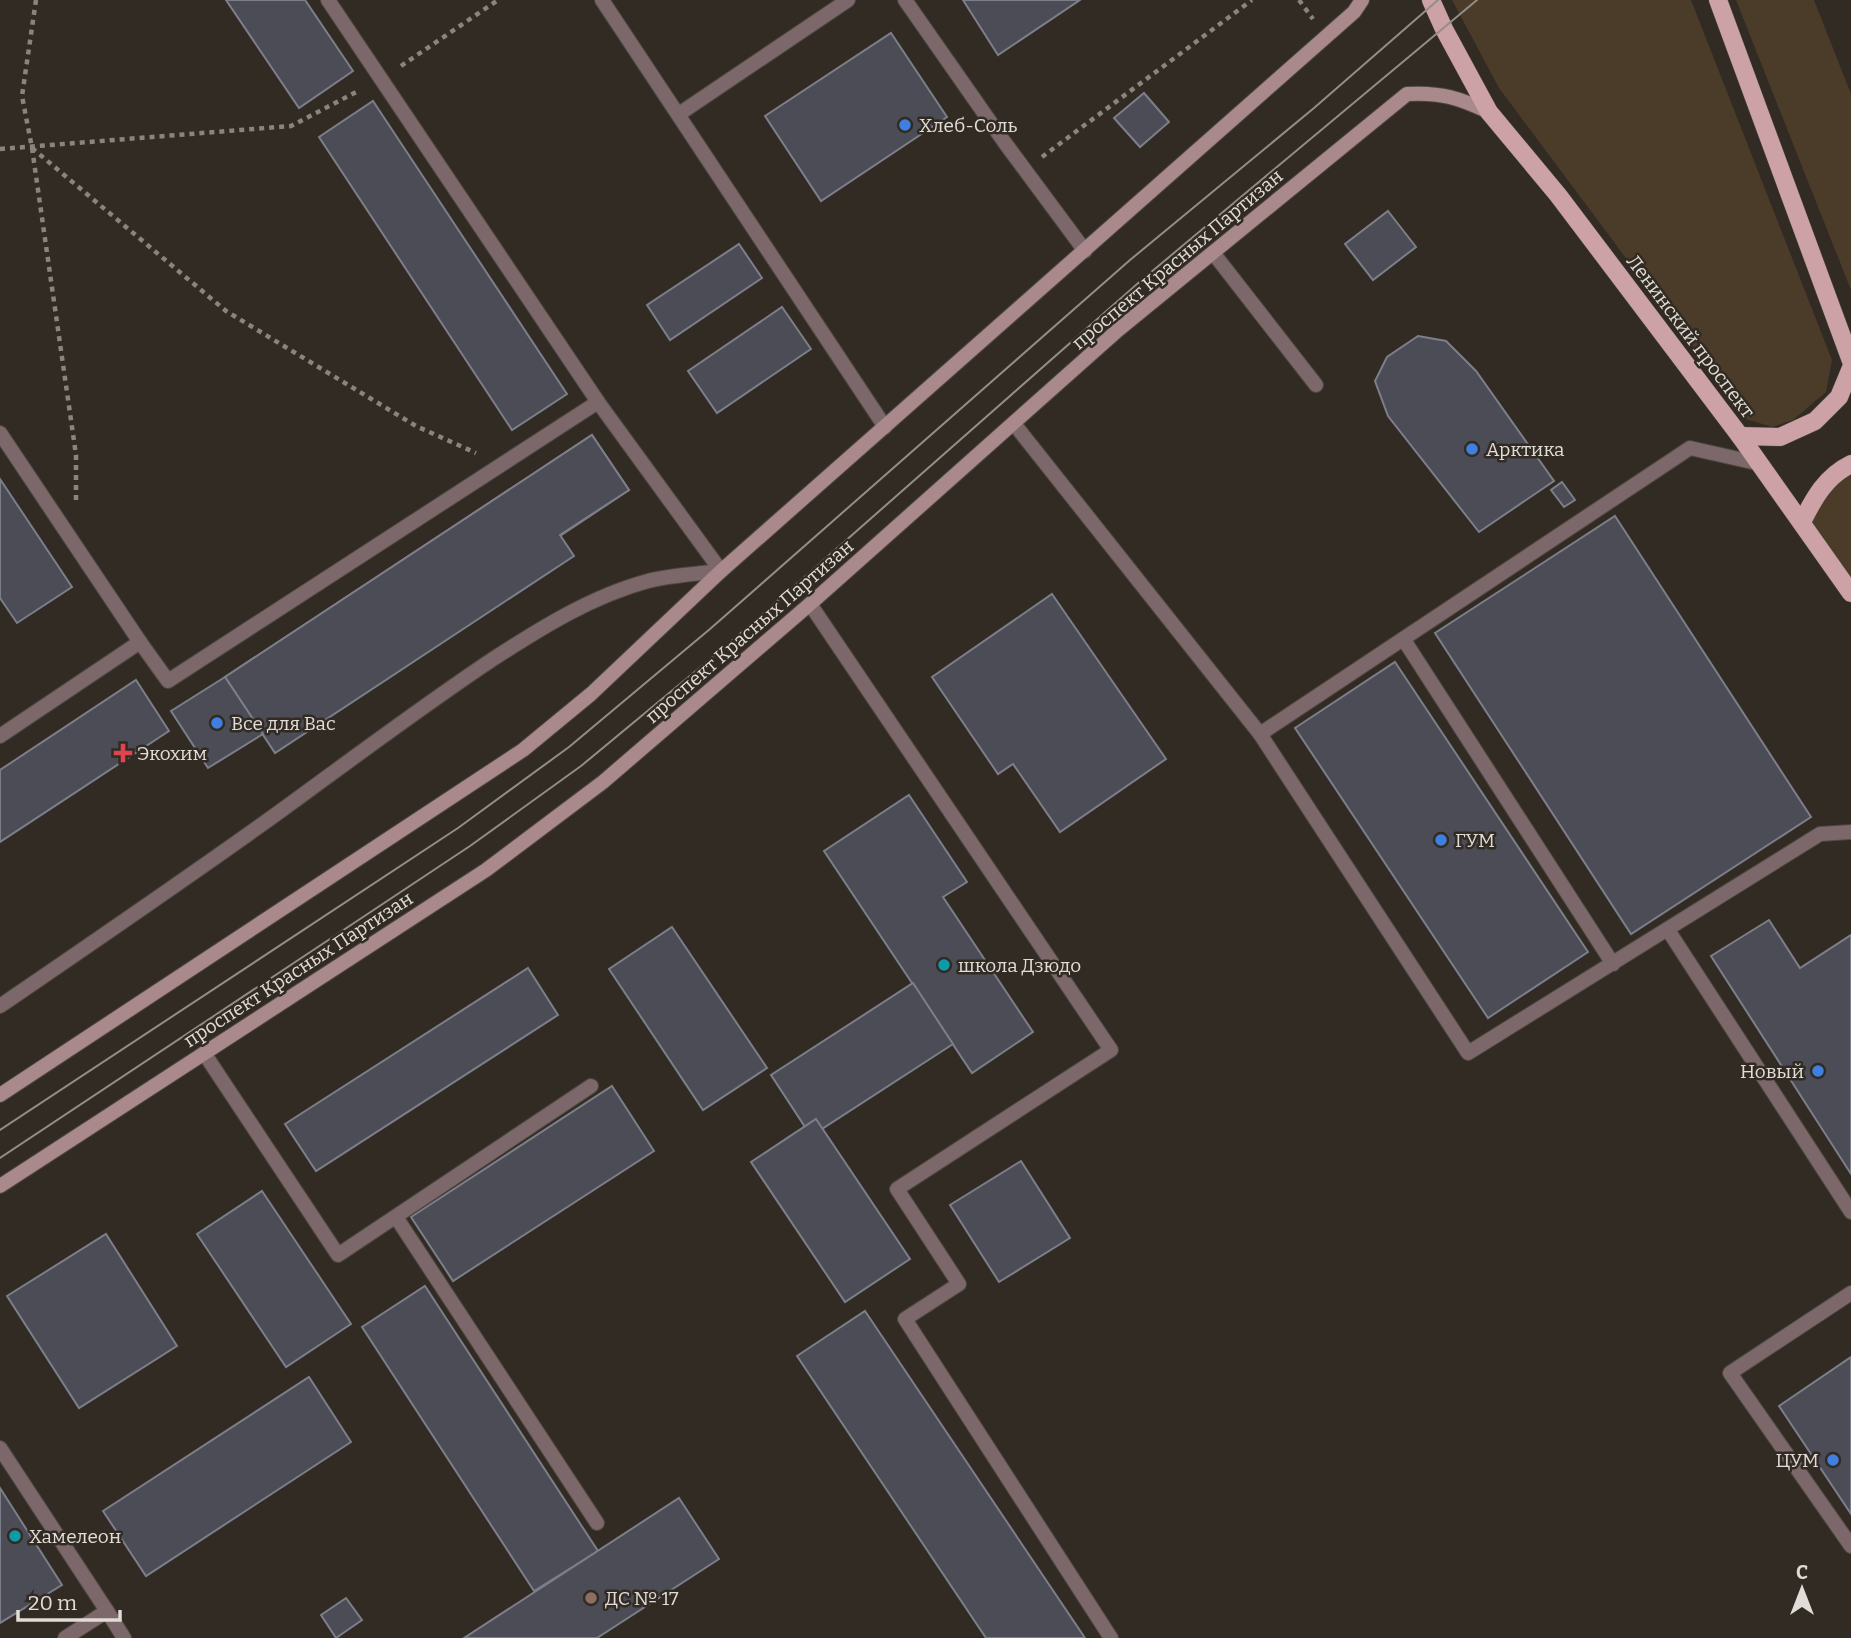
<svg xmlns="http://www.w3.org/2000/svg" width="1851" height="1638" font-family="Bitter,serif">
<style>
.green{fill:#4b3b29}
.building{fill:#4b4c56;stroke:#7c7e89;stroke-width:2}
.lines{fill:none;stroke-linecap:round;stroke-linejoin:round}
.lane-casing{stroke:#4e4740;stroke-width:16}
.street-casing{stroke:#4e4740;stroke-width:16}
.secondary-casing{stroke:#4e4740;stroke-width:16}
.primary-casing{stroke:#4e4740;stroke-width:19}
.path{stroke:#8a847d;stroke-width:4.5;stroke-dasharray:5 5;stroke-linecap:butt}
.lane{stroke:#7c686a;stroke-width:14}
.street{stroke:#7c686a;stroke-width:14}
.secondary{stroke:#a9898c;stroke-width:14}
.primary{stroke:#cca2a7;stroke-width:18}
.tram{stroke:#938d87;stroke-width:2}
.shop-dot{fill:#3f7fe0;stroke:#322b23;stroke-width:2.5}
.health-dot{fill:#e0444e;stroke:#322b23;stroke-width:2.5}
.culture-dot{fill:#0f9aa8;stroke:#322b23;stroke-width:2.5}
.education-dot{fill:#8d6e63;stroke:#322b23;stroke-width:2.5}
.labels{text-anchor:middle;stroke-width:5;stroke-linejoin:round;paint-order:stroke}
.poi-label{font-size:19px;fill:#e1dcd7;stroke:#322b23;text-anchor:start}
.street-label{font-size:19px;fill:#e1dcd7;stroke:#322b23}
</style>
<rect width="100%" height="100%" fill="#322b23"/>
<!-- green -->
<g class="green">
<path d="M1452 0H1691L1832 360 1826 392 1793 420 1772 427 1746 419 1499 88Z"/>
<path d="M1736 0H1814L1851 94V290Z"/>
<path d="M1851 473V581L1810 522C1821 502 1831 485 1851 473Z"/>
</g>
<!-- building -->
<g class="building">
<path d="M226 0H305L353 71 299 108Z"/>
<path d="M963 0H1080L998 55Z"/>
<path d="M891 33 947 117 821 201 765 116Z"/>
<path d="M1144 93 1169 122 1140 147 1114 118Z"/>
<path d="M373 101 567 394 512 430 319 137Z"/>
<path d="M1388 211 1416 247 1373 280 1345 244Z"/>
<path d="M739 244 762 278 670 340 647 305Z"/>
<path d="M782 307 811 349 717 413 688 371Z"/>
<path d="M1418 336 1446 341 1476 371 1554 481 1479 532 1388 416 1375 381 1387 357Z"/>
<path d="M592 435 629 490 263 734 225 677Z"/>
<path d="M592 435 629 490 560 535 574 556 275 753 225 677Z"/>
<path d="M0 479 72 587 17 623 0 598Z"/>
<path d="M1562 482 1575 500 1564 507 1551 490Z"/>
<path d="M1615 516 1811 817 1631 934 1435 633Z"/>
<path d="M1052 594 1166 759 1060 832 1013 764 998 774 932 677Z"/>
<path d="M1395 662 1588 952 1488 1018 1295 728Z"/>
<path d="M225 677 263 734 208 768 171 711Z"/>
<path d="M136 680 169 731 0 842V770Z"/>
<path d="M909 795 967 882 943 897 1033 1032 972 1073 824 851Z"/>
<path d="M1769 920 1800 968 1851 935V1174L1711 956Z"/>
<path d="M672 927 767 1068 703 1110 609 969Z"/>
<path d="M528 968 558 1015 316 1171 285 1124Z"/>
<path d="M913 983 953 1044 811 1136 771 1075Z"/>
<path d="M612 1086 654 1151 453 1281 411 1217Z"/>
<path d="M816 1119 910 1259 845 1302 751 1162Z"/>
<path d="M1021 1161 1070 1238 999 1282 950 1205Z"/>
<path d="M262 1191 351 1324 286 1367 197 1234Z"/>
<path d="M106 1234 177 1346 79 1408 7 1296Z"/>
<path d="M425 1286 598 1551 534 1591 362 1327Z"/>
<path d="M865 1311 1085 1638H986L797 1356Z"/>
<path d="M1851 1357V1514L1779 1406Z"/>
<path d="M309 1377 351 1442 146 1576 103 1511Z"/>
<path d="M0 1488 62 1585 0 1623Z"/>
<path d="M679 1498 719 1559 597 1638H464Z"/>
<path d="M346 1598 362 1620 336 1638 321 1615Z"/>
</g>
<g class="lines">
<!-- lane casing -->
<g class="lane-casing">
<g id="lane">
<path d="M905 0 1005 143 1085 251"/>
<path d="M679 114 848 0"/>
<path d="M1214 254 1316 385"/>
<path d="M1015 425 1260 734 1468 1053 1820 834 1851 832"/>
<path d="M1404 640 1613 964"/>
<path d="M1260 734 1690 448 1761 464"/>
<path d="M1668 930 1851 1212"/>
<path d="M1851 1293 1730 1373 1851 1546"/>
<path d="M0 1448 107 1611 65 1638"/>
<path d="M107 1611 124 1638"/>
</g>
</g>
<!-- street casing -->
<g class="street-casing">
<g id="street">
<path d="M328 0 598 402"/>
<path d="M602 0 885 427"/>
<path d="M0 433 140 642 0 736"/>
<path d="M810 604 1111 1050 897 1189 959 1284 905 1319 1111 1638"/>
<path d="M140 642 168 681 598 402 721 571"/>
<path d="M0 1006C95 941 189 877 282 810 352 759 421 707 493 659 541 628 592 596 648 581 672 575 697 574 721 571"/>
<path d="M204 1053 338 1255 591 1086"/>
<path d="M396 1217 597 1523"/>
</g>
</g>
<!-- secondary casing -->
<g class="secondary-casing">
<g id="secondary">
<path d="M0 1095 523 750 591 694 721 571 1354 12 1362 0"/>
<path d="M0 1186 486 870 603 782 810 604 1118 330 1407 94C1441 92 1459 98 1489 112"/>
</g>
</g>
<!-- primary casing -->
<g class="primary-casing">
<g id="primary">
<path d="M1431 0 1444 29 1489 112 1558 195 1740 436 1851 593"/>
<path d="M1718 0 1851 361"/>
<path d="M1740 436 1780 437 1815 421 1839 397 1851 368"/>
<path d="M1802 522C1814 498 1826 476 1851 464"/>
</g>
</g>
<!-- path -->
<g class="path">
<path d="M36 0 22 96 32 148 76 455V502"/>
<path d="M1299 0 1313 19"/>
<path d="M401 66 498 0"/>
<path d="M32 148 226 311 416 426 476 453"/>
<path d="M0 149 291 126 360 90"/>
<path d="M1042 157 1252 0"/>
</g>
<!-- lane -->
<use href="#lane" class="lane"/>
<!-- street -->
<use href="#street" class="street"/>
<!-- secondary -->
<use href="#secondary" class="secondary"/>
<!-- primary -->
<use href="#primary" class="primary"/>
<!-- tram -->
<g class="tram">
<path d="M0 1130 458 828 569 747 710 629 1130 260 1314 108 1438 0"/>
<path d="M0 1158 470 846 581 766 726 646 1144 278 1477 0"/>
</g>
</g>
<!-- markers -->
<g class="shop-dot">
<circle cx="905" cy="125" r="7"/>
<circle cx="1472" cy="449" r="7"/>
<circle cx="217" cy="723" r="7"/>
<circle cx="1441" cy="840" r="7"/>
<circle cx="1818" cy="1071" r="7"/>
<circle cx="1833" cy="1460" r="7"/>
</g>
<path class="health-dot" d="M119.5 742.5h7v7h7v7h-7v7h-7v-7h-7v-7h7z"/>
<g class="culture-dot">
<circle cx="944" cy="965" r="7"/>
<circle cx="15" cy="1536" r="7"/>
</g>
<circle class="education-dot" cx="591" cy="1598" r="7"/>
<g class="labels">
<!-- poi labels -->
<g class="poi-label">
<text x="919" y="132">Хлеб-Соль</text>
<text x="1486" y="456">Арктика</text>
<text x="231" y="730">Все для Вас</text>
<text x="137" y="760">Экохим</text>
<text x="1455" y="847">ГУМ</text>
<text x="958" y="972">школа Дзюдо</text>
<text x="1804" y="1078" text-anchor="end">Новый</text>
<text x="1819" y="1467" text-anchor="end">ЦУМ</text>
<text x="29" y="1543">Хамелеон</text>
<text x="605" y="1605">ДС № 17</text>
</g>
<!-- street labels -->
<g class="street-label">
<text transform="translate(1177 259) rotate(-40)" y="7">проспект Красных Партизан</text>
<text transform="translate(1691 336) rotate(53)" y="7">Ленинский проспект</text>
<text transform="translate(749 631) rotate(-41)" y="7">проспект Красных Партизан</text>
<text transform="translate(298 969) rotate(-33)" y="7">проспект Красных Партизан</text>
</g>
</g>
<!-- north arrow -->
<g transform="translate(1802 1589)" stroke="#322b23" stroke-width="5" paint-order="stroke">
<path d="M0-5L12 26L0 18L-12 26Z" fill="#e1dcd7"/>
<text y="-10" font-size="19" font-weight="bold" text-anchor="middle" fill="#e1dcd7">С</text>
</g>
<!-- scale -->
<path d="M18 1610v10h102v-10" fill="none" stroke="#e1dcd7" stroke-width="3.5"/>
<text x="28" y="1610" font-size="21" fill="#e1dcd7" stroke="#322b23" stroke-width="5" paint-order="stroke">20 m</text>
</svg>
